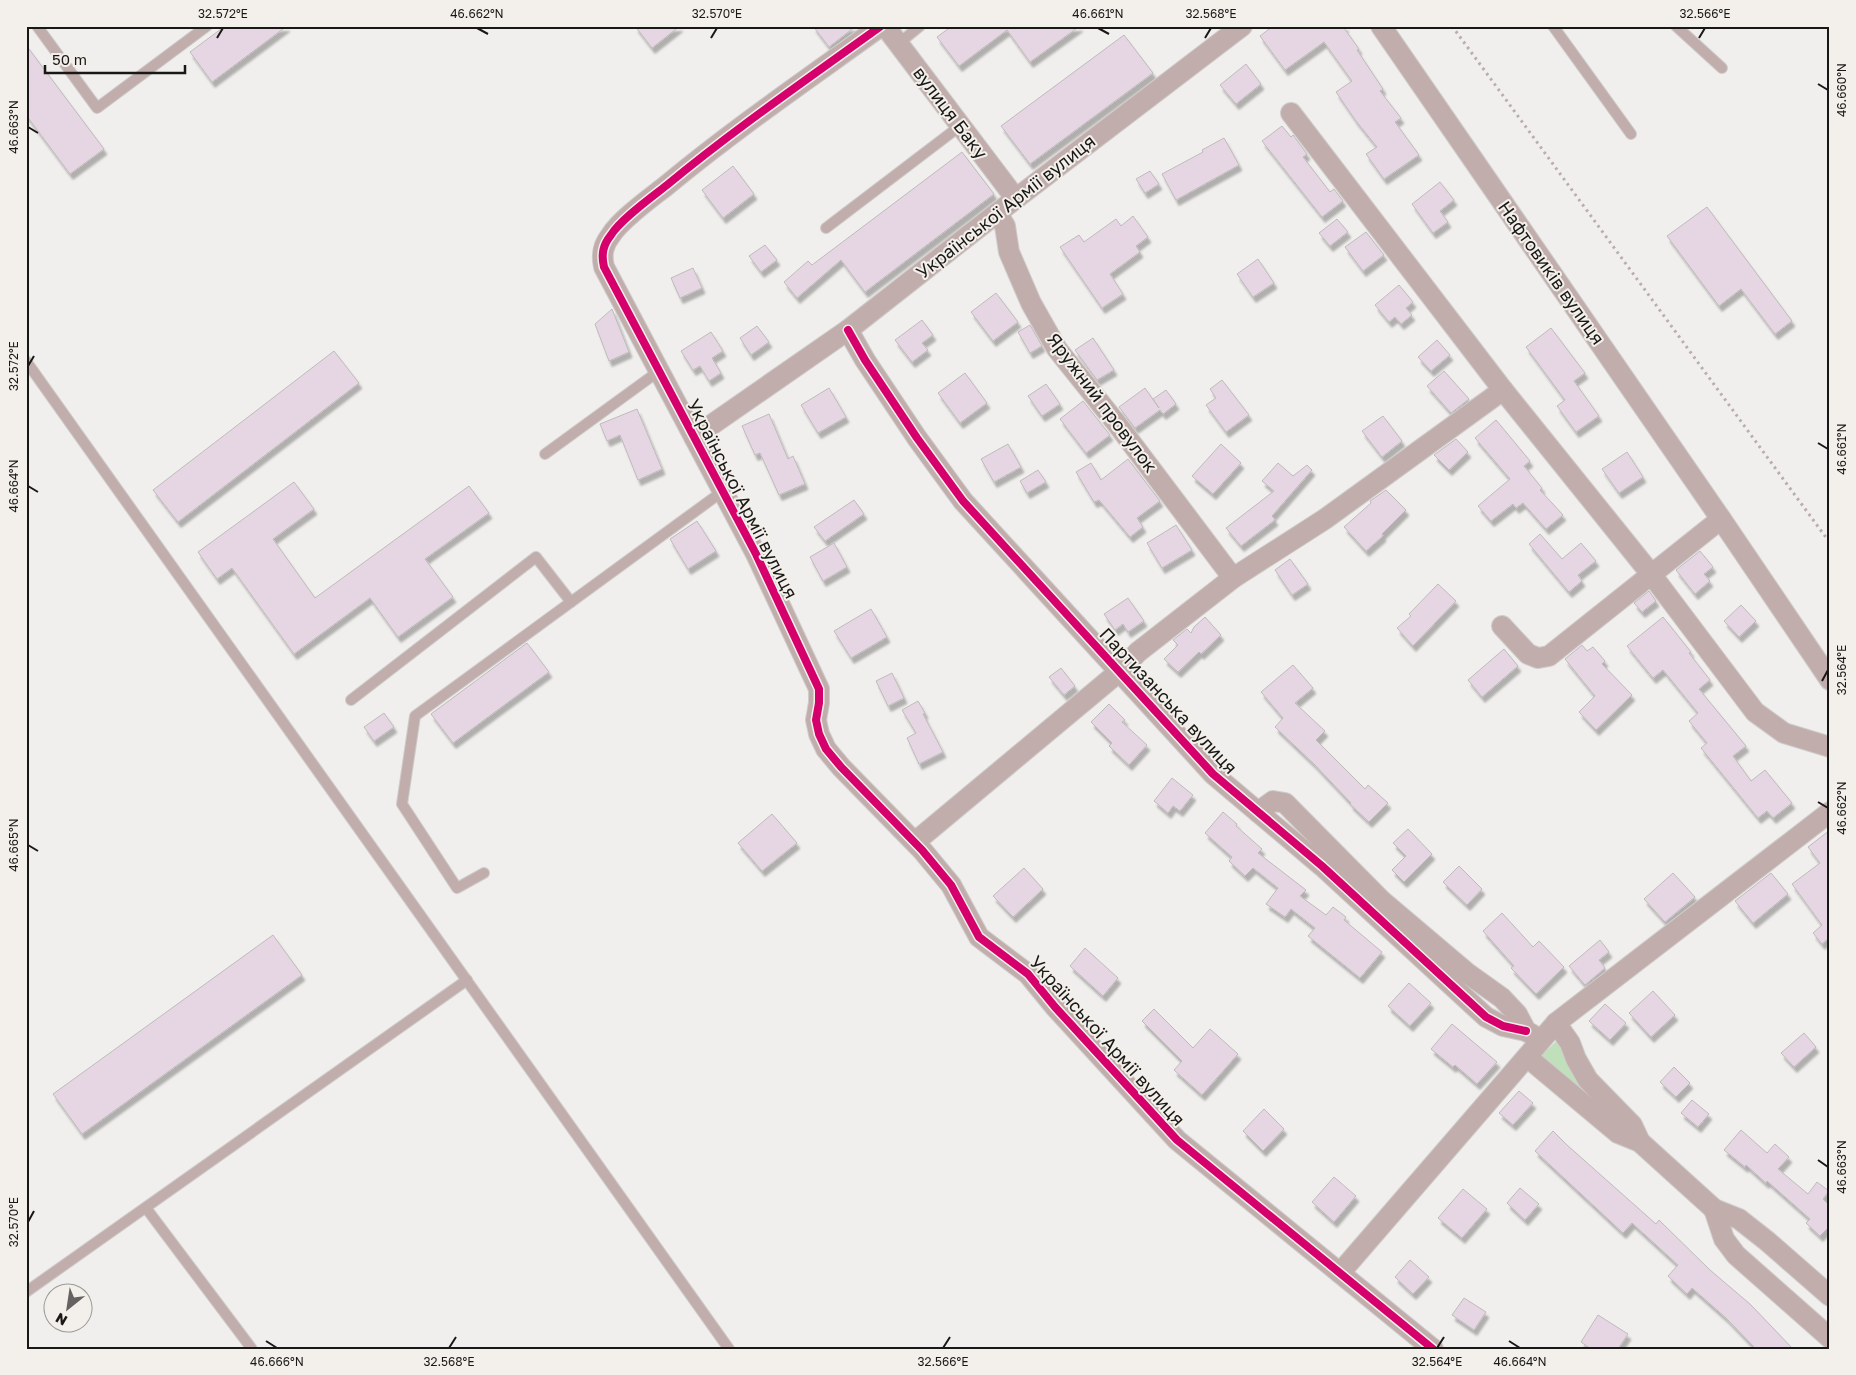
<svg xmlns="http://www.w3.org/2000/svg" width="1856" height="1375" font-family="'Golos Text',sans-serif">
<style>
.green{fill:#c0dfbb}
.building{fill:#e6d6e3;stroke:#bdbbba;filter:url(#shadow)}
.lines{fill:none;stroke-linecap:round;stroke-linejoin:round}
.lane-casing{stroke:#cecdcb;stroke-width:12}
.street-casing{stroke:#cecdcb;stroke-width:22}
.path{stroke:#baaeac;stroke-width:3;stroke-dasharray:2.5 4;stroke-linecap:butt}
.lane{stroke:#c1aeac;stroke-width:10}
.street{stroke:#c1aeac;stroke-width:20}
.cycleway-casing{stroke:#f3f0eb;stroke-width:11}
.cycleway{stroke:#d6006c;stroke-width:8}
.ticks{fill:none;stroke:#191816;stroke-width:2}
.labels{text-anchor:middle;stroke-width:4;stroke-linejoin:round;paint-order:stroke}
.street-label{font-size:18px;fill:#191816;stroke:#f3f0eb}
.neatline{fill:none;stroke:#191816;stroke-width:2}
.ticks-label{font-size:12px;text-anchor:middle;fill:#191816}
</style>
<defs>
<filter id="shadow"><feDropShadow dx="3" dy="5.5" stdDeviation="1" flood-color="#0004"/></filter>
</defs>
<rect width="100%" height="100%" fill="#f1efed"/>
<!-- green -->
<path class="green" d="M1560 1038 1629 1132 1539 1057Z"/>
<!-- building -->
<g class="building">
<path d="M225 26H287L212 82 190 52Z"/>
<path d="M635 26H680L652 48Z"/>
<path d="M813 26H856L829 47Z"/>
<path d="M952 26H1080L1030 62 1007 30 959 66 937 37Z"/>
<path d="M1273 26H1346L1344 28 1359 49 1357 50 1383 89 1380 91 1401 118 1395 122 1419 155 1384 179 1366 154 1377 147 1356 121 1336 92 1352 81 1324 42 1285 70 1260 36Z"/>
<path d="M1124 35 1153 73 1030 164 1001 126Z"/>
<path d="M26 45 104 149 70 174 26 115Z"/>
<path d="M1246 64 1261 84 1236 104 1220 85Z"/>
<path d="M1282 126 1291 137 1293 135 1307 154 1303 157 1330 192 1334 189 1343 201 1322 217 1262 141Z"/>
<path d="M1224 138 1239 165 1176 200 1162 174 1203 152 1202 150Z"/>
<path d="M962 152 994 194 865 292 841 260 797 298 784 282 808 261 812 265Z"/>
<path d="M733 166 754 194 723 218 702 190Z"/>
<path d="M1150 171 1159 184 1145 193 1136 179Z"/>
<path d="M1440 182 1454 200 1440 211 1448 222 1433 233 1412 204Z"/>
<path d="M1707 207 1792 321 1775 334 1741 289 1719 306 1667 236Z"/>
<path d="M1133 216 1148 237 1136 246 1140 252 1110 274 1123 294 1102 308 1060 247 1079 235 1084 242 1116 219 1121 226Z"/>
<path d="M1337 219 1348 232 1330 246 1319 233Z"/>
<path d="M1366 232 1384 255 1363 271 1345 247Z"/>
<path d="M765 245 777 260 761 272 749 256Z"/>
<path d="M1258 259 1274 283 1253 297 1237 274Z"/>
<path d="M693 268 702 288 680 298 671 278Z"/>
<path d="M1399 285 1413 302 1406 308 1412 315 1401 324 1395 317 1389 322 1375 305Z"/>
<path d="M996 293 1018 322 993 341 971 312Z"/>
<path d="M612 309 629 352 609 361 595 324Z"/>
<path d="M922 320 933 335 922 343 928 350 912 362 895 340Z"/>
<path d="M1030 325 1042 346 1030 353 1018 332Z"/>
<path d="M757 326 769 342 751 355 740 338Z"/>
<path d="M1551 328 1585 373 1574 381 1599 416 1576 432 1557 406 1565 400 1526 347Z"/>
<path d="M711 332 723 351 712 358 721 373 709 381 700 366 693 370 681 351Z"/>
<path d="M1093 338 1114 370 1097 380 1075 350Z"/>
<path d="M1437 340 1450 355 1431 371 1418 357Z"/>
<path d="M334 351 359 383 178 522 153 490Z"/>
<path d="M1444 371 1469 399 1451 413 1427 386Z"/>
<path d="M965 373 987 403 960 423 938 393Z"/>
<path d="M1222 380 1249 415 1226 432 1206 405 1216 398 1210 389Z"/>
<path d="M1046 384 1060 404 1042 416 1028 396Z"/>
<path d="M829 388 846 417 818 433 801 405Z"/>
<path d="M1145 388 1159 408 1153 399 1166 390 1176 404 1163 414 1160 410 1135 428 1119 407Z"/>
<path d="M1083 401 1110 435 1086 453 1060 419Z"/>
<path d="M637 409 662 469 638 480 620 435 607 441 600 424Z"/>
<path d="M769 414 788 459 793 456 805 484 779 495 760 453 755 455 742 426Z"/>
<path d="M1383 416 1402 441 1382 457 1362 431Z"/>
<path d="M1496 420 1530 461 1524 466 1542 488 1540 490 1563 515 1546 529 1523 503 1516 508 1513 504 1491 521 1478 506 1510 479 1475 438Z"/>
<path d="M1456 439 1468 452 1449 470 1434 455Z"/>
<path d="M1008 444 1021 467 994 482 981 459Z"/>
<path d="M1221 444 1241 463 1213 494 1192 476Z"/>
<path d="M1627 452 1643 477 1619 493 1602 469Z"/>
<path d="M1128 459 1160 501 1137 518 1143 527 1130 537 1099 500 1094 502 1076 472 1091 463 1101 480Z"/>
<path d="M1278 463 1293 476 1307 465 1312 470 1272 516 1275 520 1241 546 1226 528 1274 491 1262 481Z"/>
<path d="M1038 470 1046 482 1027 493 1020 481Z"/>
<path d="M294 482 314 509 273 539 315 598 469 486 489 513 425 559 453 597 398 637 370 598 294 654 232 568 217 579 198 552Z"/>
<path d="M1386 490 1406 510 1382 534 1383 536 1366 551 1344 527 1371 503 1370 501Z"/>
<path d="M854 500 864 514 825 541 814 527Z"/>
<path d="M697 521 716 551 688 569 670 539Z"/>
<path d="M1176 525 1192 550 1162 568 1147 543Z"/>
<path d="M1540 534 1562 559 1581 543 1596 561 1578 575 1582 581 1569 592 1529 544Z"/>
<path d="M834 543 847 567 823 581 810 557Z"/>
<path d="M1700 551 1713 567 1704 574 1710 581 1695 594 1676 570Z"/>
<path d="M1290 559 1308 584 1292 595 1275 570Z"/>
<path d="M1438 584 1456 601 1413 646 1397 628 1411 616 1409 614Z"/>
<path d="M1649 591 1656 601 1642 612 1634 603Z"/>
<path d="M1128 598 1144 621 1128 632 1123 624 1115 630 1104 614Z"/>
<path d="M1741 605 1756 621 1739 637 1724 621Z"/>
<path d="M871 609 887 637 851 658 834 631Z"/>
<path d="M1205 617 1221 635 1201 654 1199 652 1178 672 1164 659 1178 645 1173 640 1187 629 1191 633 1194 627Z"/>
<path d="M1663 617 1691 652 1689 653 1710 680 1699 689 1746 746 1733 756 1751 781 1765 770 1792 803 1773 818 1767 811 1758 818 1701 748 1707 743 1689 721 1698 713 1663 670 1653 678 1627 646Z"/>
<path d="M527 643 549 672 453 743 431 714Z"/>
<path d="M1582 645 1587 651 1593 647 1605 661 1602 664 1632 695 1596 730 1579 712 1595 696 1565 659Z"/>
<path d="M1504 649 1518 666 1482 697 1468 680Z"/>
<path d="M1293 665 1313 688 1295 703 1325 731 1316 740 1365 789 1368 785 1388 803 1369 822 1350 804 1351 803 1314 764 1275 727 1283 718 1261 692Z"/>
<path d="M1061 668 1075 686 1064 695 1049 677Z"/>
<path d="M892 673 904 698 888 706 876 681Z"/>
<path d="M918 701 925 713 923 714 943 752 919 764 907 738 916 733 902 710Z"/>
<path d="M1109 704 1125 720 1122 722 1147 745 1129 765 1109 746 1112 743 1091 722Z"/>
<path d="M384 713 394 727 374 741 364 727Z"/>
<path d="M1172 778 1193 795 1180 811 1173 806 1168 813 1154 801Z"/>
<path d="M1223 812 1237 824 1236 826 1262 849 1258 853 1306 890 1300 896 1326 915 1333 907 1346 917 1344 920 1382 952 1360 978 1308 936 1315 928 1291 909 1285 917 1266 904 1278 888 1253 868 1245 876 1229 861 1232 857 1205 833Z"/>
<path d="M772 814 797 843 762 871 738 843Z"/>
<path d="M1408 829 1432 854 1404 882 1392 870 1406 856 1393 843Z"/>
<path d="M1830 830V937L1822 944 1813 933 1822 925 1792 884 1820 863 1808 847Z"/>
<path d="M1459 866 1482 889 1467 905 1443 882Z"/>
<path d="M1024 868 1043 889 1013 917 993 896Z"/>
<path d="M1673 873 1695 897 1665 922 1644 899Z"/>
<path d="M1771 873 1788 894 1753 923 1735 901Z"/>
<path d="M1502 913 1533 947 1539 941 1564 967 1536 994 1511 968 1514 966 1483 931Z"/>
<path d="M273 935 302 975 82 1134 53 1094Z"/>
<path d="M1600 940 1609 952 1599 960 1605 968 1585 985 1569 966Z"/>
<path d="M1085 948 1118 978 1103 996 1070 966Z"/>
<path d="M1409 983 1431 1003 1410 1026 1388 1006Z"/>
<path d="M1653 991 1675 1015 1651 1037 1629 1013Z"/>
<path d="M1605 1004 1626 1023 1610 1040 1589 1021Z"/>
<path d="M1154 1009 1193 1048 1210 1029 1238 1054 1202 1095 1174 1070 1182 1061 1142 1021Z"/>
<path d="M1452 1024 1497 1062 1477 1084 1455 1065 1453 1067 1431 1049Z"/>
<path d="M1804 1033 1816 1047 1794 1067 1781 1053Z"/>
<path d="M1674 1067 1690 1083 1676 1097 1660 1082Z"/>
<path d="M1519 1091 1533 1103 1513 1125 1499 1113Z"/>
<path d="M1692 1100 1709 1114 1698 1127 1681 1113Z"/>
<path d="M1264 1109 1284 1129 1263 1151 1243 1131Z"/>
<path d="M1741 1130 1767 1153 1775 1144 1789 1157 1778 1169 1808 1194 1817 1182 1829 1191 1823 1199 1830 1206V1226L1820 1236 1806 1223 1810 1219 1767 1181 1766 1183 1746 1165 1745 1167 1724 1150Z"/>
<path d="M1553 1131 1567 1145 1656 1224 1659 1220 1710 1270 1750 1304 1793 1349H1756L1726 1318 1692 1288 1687 1294 1668 1276 1678 1265 1632 1223 1623 1233 1535 1151Z"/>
<path d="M1334 1177 1356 1196 1334 1222 1312 1202Z"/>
<path d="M1520 1188 1539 1204 1525 1220 1507 1203Z"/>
<path d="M1463 1189 1487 1209 1462 1238 1438 1218Z"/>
<path d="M1410 1260 1429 1277 1413 1294 1395 1277Z"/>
<path d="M1464 1298 1486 1312 1474 1330 1452 1315Z"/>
<path d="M1598 1315 1628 1334 1618 1349H1591L1581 1342Z"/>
</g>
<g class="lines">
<!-- lane casing -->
<g class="lane-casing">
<g id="lane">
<path d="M37 26 97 108 207 26"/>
<path d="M1553 26 1631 134"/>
<path d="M1676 26 1722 68"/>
<path d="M898 44 920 26"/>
<path d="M826 228 960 126"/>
<path d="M26 361 729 1349"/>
<path d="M545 454 659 371"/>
<path d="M351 700 536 557 571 602"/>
<path d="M484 873 457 888 402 804 415 716 723 491"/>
<path d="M146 1208 252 1349"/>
<path d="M26 1292 467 980"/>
</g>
</g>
<!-- street casing -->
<g class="street-casing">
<g id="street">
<path d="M881 26C809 78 736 128 667 185 652 197 621 219 611 235 603 245 601 254 604 267L756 554 819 689V703L816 720 819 734 826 749 841 767 922 850 951 885 979 937 1028 974 1055 1007 1177 1140 1433 1349"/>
<path d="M885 26 1016 199"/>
<path d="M1381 26 1721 519 1830 680"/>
<path d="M1291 113 1503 390 1651 574 1755 712 1784 733 1830 747"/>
<path d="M997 213 1005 226 1009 252 1031 303 1057 349 1117 424 1233 578"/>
<path d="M848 330 865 360 917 438 963 501 1213 774 1322 866 1486 1017 1503 1026 1526 1031"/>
<path d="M694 437 848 330 997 213 1242 26"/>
<path d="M1502 626 1528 654 1538 658 1549 656 1721 519"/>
<path d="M1258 812 1273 801 1285 803 1382 901 1467 973 1502 998 1517 1014 1526 1031 1533 1035"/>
<path d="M915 842 1120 671 1138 652 1233 578 1325 519 1503 390"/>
<path d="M1556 1023 1570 1043 1576 1059 1588 1080 1632 1125 1640 1142"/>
<path d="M1527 1057 1618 1133 1640 1142 1714 1209 1739 1219 1767 1241 1830 1296"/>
<path d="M1714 1209 1724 1239 1736 1255 1830 1338"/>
<path d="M1340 1273 1556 1023 1830 812"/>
</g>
</g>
<!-- path -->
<path class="path" d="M1452 26 1830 543"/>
<!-- lane -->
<use href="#lane" class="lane"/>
<!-- street -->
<use href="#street" class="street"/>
<!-- cycleway casing -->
<g class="cycleway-casing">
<g id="cycleway">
<path d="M881 26C809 78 736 128 667 185 652 197 621 219 611 235 603 245 601 254 604 267L756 554 819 689V703L816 720 819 734 826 749 841 767 922 850 951 885 979 937 1028 974 1055 1007 1177 1140 1433 1349"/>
<path d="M848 330 865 360 917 438 963 501 1213 774 1322 866 1486 1017 1503 1026 1526 1031"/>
</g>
</g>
<!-- cycleway -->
<use href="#cycleway" class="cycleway"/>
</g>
<!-- ticks -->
<path class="ticks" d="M477 28 488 34M1098 28 1109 34M217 38 223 28M711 38 717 28M1205 38 1211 28M1699 38 1705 28M1818 84 1828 90M28 127 38 133M28 366 34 356M1818 443 1828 449M28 486 38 492M1822 681 1828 670M1818 802 1828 808M28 845 38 851M1818 1160 1828 1167M28 1222 34 1211M266 1341 277 1348M1509 1341 1520 1348M449 1348 456 1337M943 1348 950 1337M1437 1348 1444 1337"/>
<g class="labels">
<!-- street labels -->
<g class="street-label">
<text transform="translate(950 113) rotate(53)" y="6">вулиця Баку</text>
<text transform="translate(1006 207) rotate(-38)" y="6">Української Армії вулиця</text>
<text transform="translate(1551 273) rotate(55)" y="6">Нафтовиків вулиця</text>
<text transform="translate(1102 403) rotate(53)" y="6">Яружний провулок</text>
<text transform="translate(742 499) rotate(63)" y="6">Української Армії вулиця</text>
<text transform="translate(1168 701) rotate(47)" y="6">Партизанська вулиця</text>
<text transform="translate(1107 1041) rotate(48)" y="6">Української Армії вулиця</text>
</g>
</g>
<!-- border -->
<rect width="1856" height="1375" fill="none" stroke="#f3f0eb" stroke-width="55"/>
<!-- north arrow -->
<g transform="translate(68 1308) rotate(210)"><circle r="24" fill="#f3f0eb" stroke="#9c9a96"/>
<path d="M0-4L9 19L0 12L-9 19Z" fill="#656361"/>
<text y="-8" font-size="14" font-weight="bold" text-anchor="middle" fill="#191816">N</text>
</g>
<!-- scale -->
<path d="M45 65v8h140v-8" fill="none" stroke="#191816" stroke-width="2.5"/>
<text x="52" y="65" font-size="15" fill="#191816" stroke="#f3f0eb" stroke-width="4" paint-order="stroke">50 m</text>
<rect x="28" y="28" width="1800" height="1320" class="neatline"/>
<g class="ticks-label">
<text x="223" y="18">32.572°E</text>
<text x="477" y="18">46.662°N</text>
<text x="717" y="18">32.570°E</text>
<text x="1098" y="18">46.661°N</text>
<text x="1211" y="18">32.568°E</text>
<text x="1705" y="18">32.566°E</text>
<text transform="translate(1842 90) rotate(-90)" y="4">46.660°N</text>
<text transform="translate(14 127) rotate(-90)" y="4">46.663°N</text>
<text transform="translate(14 366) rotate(-90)" y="4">32.572°E</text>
<text transform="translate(1842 449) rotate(-90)" y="4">46.661°N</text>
<text transform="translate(14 486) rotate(-90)" y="4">46.664°N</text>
<text transform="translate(1842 670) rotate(-90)" y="4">32.564°E</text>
<text transform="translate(1842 808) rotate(-90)" y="4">46.662°N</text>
<text transform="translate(14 845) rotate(-90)" y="4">46.665°N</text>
<text transform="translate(1842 1167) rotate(-90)" y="4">46.663°N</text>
<text transform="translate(14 1222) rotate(-90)" y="4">32.570°E</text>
<text x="277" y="1366">46.666°N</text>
<text x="449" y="1366">32.568°E</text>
<text x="943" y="1366">32.566°E</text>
<text x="1437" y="1366">32.564°E</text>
<text x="1520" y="1366">46.664°N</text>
</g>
</svg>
